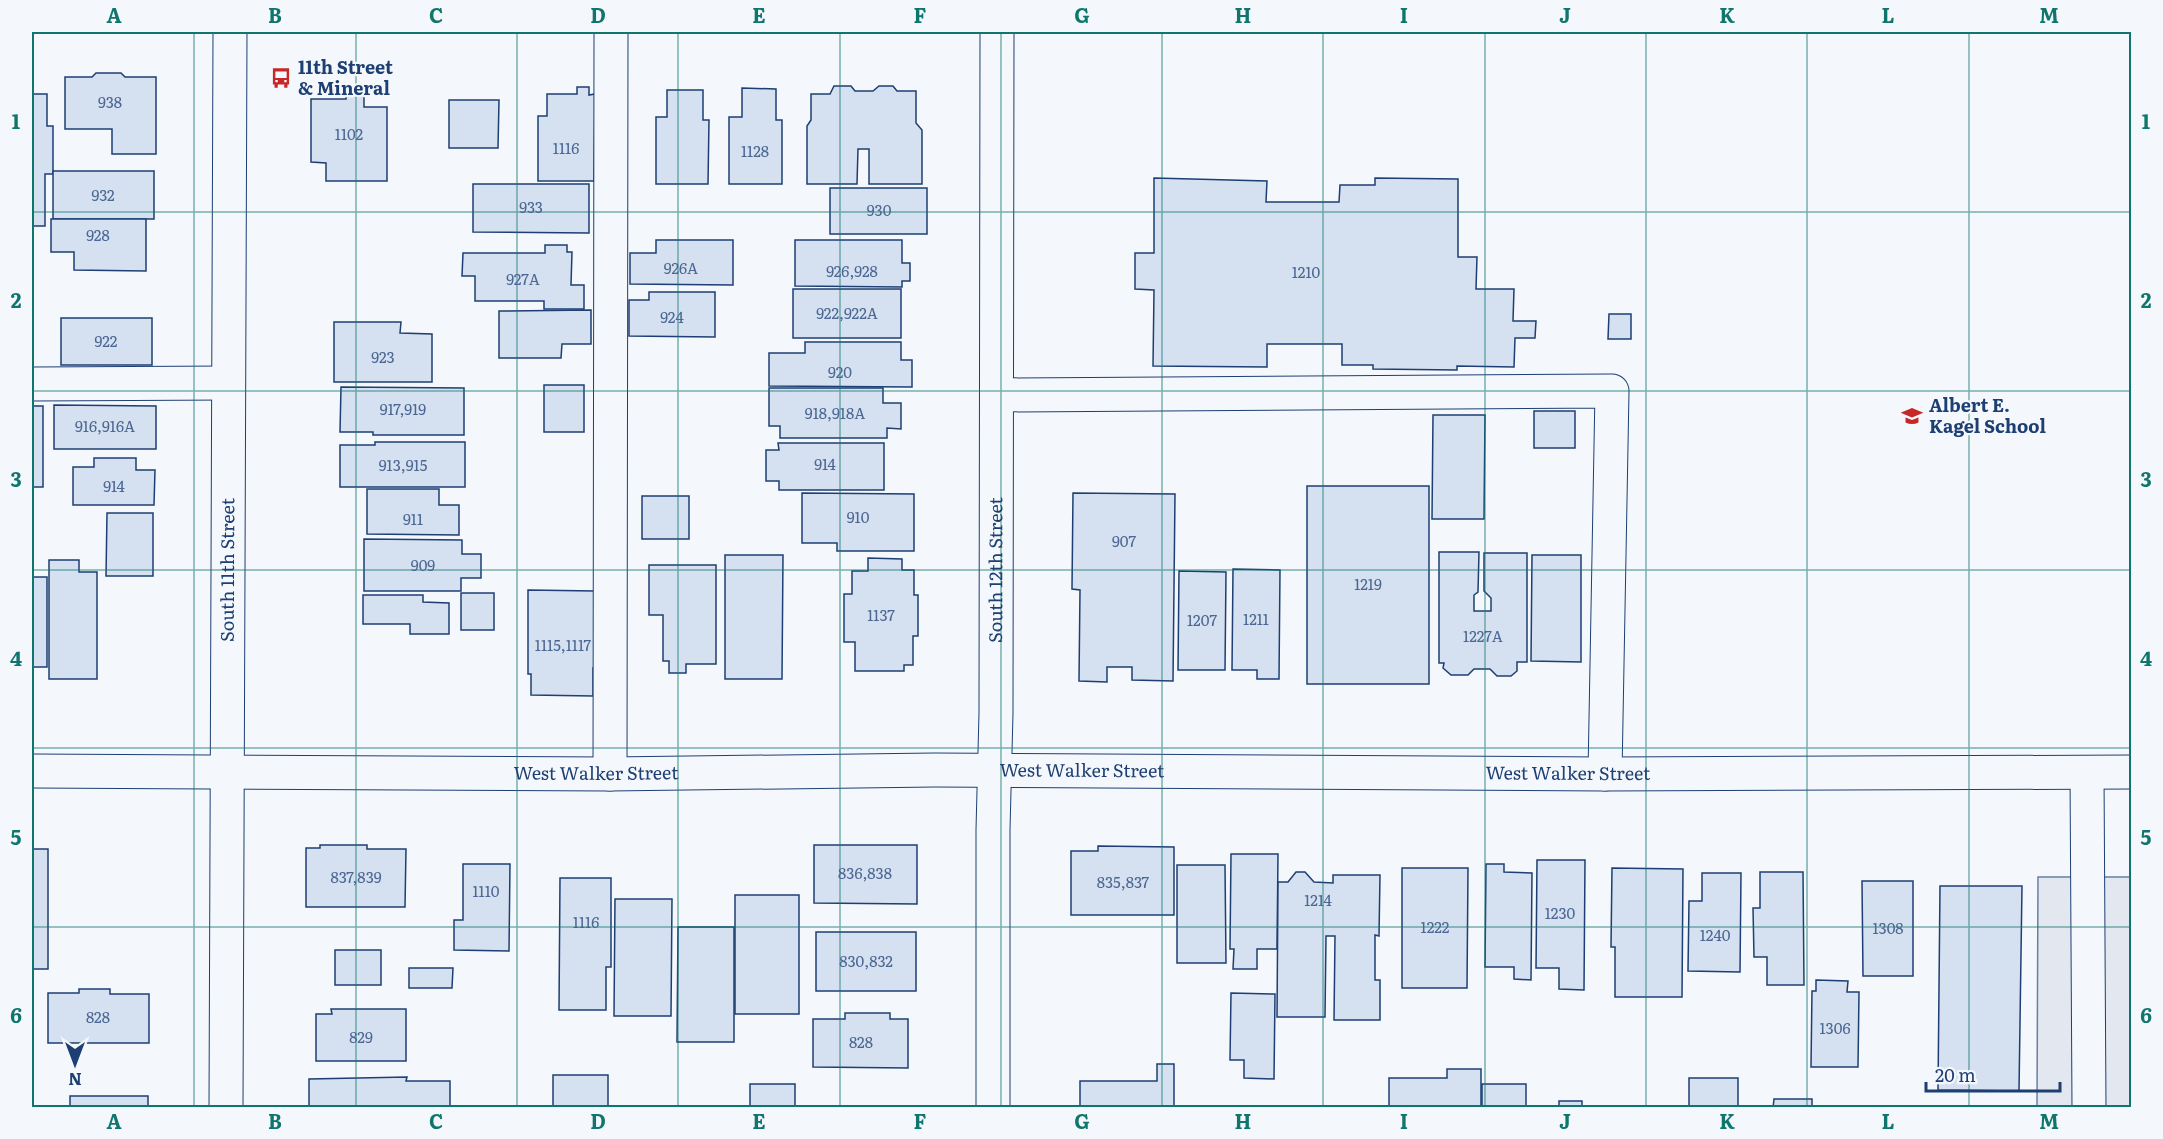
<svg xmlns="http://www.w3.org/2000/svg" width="2163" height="1139" font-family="Literata,serif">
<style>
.parking{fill:#e3e8f0;stroke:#687fa3;stroke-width:1.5}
.building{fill:#d5e0f0;stroke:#1d3f73;stroke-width:1.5}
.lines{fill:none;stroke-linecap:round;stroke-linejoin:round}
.minor-casing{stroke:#1d3f73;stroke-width:35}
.minor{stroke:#f4f7fb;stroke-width:33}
.grid{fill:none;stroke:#0f766e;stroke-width:1.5;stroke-opacity:0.55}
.labels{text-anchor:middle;stroke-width:4.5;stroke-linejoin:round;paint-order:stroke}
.number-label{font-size:15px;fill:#4b6792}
.poi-label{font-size:18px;font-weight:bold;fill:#1d3f73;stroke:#f4f7fb;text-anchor:start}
.street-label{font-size:18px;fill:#1d3f73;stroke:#f4f7fb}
.neatline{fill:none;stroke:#0f766e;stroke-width:2}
.grid-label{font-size:20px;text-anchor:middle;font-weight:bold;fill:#0f766e}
</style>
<rect width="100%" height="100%" fill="#f4f7fb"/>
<!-- parking -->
<path class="parking" d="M2038 877H2131V1107L2037 1108Z"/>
<!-- building -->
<g class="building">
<path d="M96 73H121L125 77H156V154H112V129H65V77H92Z"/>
<path d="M834 86H851L855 91H873L879 86H893L897 91H916V123L922 130V184H869V149H858L857 184H807V126L811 120V94H830Z"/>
<path d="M577 87H589V95L595 94 594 181H538V116H547V94H577Z"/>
<path d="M742 88 776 89V120H782V184H729V117H742Z"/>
<path d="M667 90H703V120H709L708 184H656V117H667Z"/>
<path d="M32 94H47V126H53V174H45V226H32Z"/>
<path d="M346 94H364V107H387V181H326V163L311 162V99H346Z"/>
<path d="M449 100H499L498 148H449Z"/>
<rect x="53" y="171" width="101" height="48"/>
<path d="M1154 178 1267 181 1266 202H1339L1340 185H1375V178L1458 179V257H1477L1476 289H1514L1513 321H1536L1535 338H1515L1514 367 1457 366V370L1373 369V365H1342V344H1267V367L1153 366 1154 290 1135 289V253H1154Z"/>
<path d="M473 184H589V233L473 232Z"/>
<rect x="830" y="188" width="97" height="46"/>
<path d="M51 219H146V271L74 270V252H51Z"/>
<path d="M656 240H733V285L630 284V253H656Z"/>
<path d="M795 240H902V263H910V281H902V287L795 286Z"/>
<path d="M545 245H567V252H572L571 285H584V309H544V301H475V276H462L463 253H545Z"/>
<rect x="793" y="289" width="108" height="49"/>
<path d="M649 292H715V337L629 336V300H649Z"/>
<path d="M591 310V344H562L561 358H499V311Z"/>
<path d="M1609 314H1631V339H1608Z"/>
<rect x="61" y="318" width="91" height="47"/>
<path d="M334 322H401L400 333 432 334V382H334Z"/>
<path d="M805 342H901V360H912V387L769 386V353H805Z"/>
<rect x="544" y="385" width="40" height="47"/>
<path d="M341 387 464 388V435H373V432H340Z"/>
<path d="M769 388H883V403H901V429L887 428V438H780V426H769Z"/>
<path d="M54 405 156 406V449H54Z"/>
<rect x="32" y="406" width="11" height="81"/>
<rect x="1534" y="411" width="41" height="37"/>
<path d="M1433 415H1485L1484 519H1432Z"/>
<path d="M375 442H465V487H340V445H375Z"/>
<path d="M778 443H884V490H779V481H766V450H779Z"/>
<path d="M94 458H136V470H155L154 505H73V467H94Z"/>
<rect x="1307" y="486" width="122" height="198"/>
<path d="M367 489H439V505H459V535L367 534Z"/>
<path d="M802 493 914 494V551H837V543H802Z"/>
<path d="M1073 493 1175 494 1173 681 1132 680V667H1107V682L1079 681 1080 590 1072 589Z"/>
<rect x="642" y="496" width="47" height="43"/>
<path d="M107 513H153V576H106Z"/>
<path d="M364 539 462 540V554H481V578H461V591H364Z"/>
<path d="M1439 552H1479L1478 592 1474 595V611H1491V598L1484 591V553H1527V662H1517V671L1511 676H1497L1490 669H1474L1468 675H1451L1443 668 1444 663H1439Z"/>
<path d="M725 555H783L782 679H725Z"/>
<path d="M1532 555H1581V662L1531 661Z"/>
<path d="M868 558 902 559V570H914V595H918V636H913V665H904V671H855V642H844V594H852V571H868Z"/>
<path d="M49 560H79V572H97V679H49Z"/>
<path d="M649 565H716V664H686V673H669V661H663V615H649Z"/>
<path d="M1233 569 1280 570 1279 679H1257V670H1232Z"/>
<path d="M1179 571 1226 572 1225 670H1178Z"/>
<rect x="32" y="577" width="15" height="90"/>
<path d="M528 590 595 591 598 668H593V696L531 695V674H528Z"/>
<rect x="461" y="593" width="33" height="37"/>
<path d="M363 595H423V602L449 603V634H410V624H363Z"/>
<path d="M320 845H367V849H406L405 907H306V848H320Z"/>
<path d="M814 845H917V904L814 903Z"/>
<path d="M1098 846 1174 847V915H1071V851H1098Z"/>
<rect x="32" y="849" width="16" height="120"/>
<path d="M1231 854H1278L1277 949H1257V969H1233L1234 949H1230Z"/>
<path d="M1537 860H1585L1584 990 1559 989V968H1536Z"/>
<path d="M463 864H510L509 951 454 950V920H463Z"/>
<path d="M1486 864H1504V872L1532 873 1531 980 1514 979V967H1485Z"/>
<path d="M1177 865H1225L1226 963H1177Z"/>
<path d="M1402 868H1468L1467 988H1402Z"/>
<path d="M1612 868 1683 869 1682 997H1615V947H1611Z"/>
<path d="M1296 872H1305L1314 882 1333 883V875H1380L1379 936 1375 935V980H1380V1020H1334L1335 936H1326L1325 1017H1277L1278 882H1288Z"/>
<path d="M1760 872H1803L1804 985H1767V957H1754L1753 908H1760Z"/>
<path d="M1702 873H1741L1740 972 1688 971 1689 901H1702Z"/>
<path d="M560 878H611V967H606V1010H559Z"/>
<path d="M1862 881H1913V976H1863Z"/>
<path d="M1940 886H2022L2019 1091 1938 1090Z"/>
<rect x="735" y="895" width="64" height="119"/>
<path d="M615 899H672L671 1016H614Z"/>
<path d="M678 927H734V1042H677Z"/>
<rect x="816" y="932" width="100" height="59"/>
<rect x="335" y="950" width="46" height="35"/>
<path d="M409 968H453L452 988H409Z"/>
<path d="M1816 980 1848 981 1847 992H1859L1858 1067H1811L1812 991H1816Z"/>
<path d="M79 989H110V994H149V1043H48V993H79Z"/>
<path d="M1231 993 1275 994 1274 1079 1244 1078V1060H1230Z"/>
<path d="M331 1009H406V1061H316V1014H332Z"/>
<path d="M845 1013H890V1019H908V1068L813 1067V1019H845Z"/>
<path d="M1157 1064H1174V1108H1080V1081H1157Z"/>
<path d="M1447 1069H1481V1108H1389V1078H1447Z"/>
<rect x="553" y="1075" width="55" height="33"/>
<path d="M407 1077 406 1081H450V1108H309V1079Z"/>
<rect x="1689" y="1078" width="49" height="30"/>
<rect x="750" y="1084" width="45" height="24"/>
<rect x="1482" y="1084" width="44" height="24"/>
<rect x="70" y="1096" width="78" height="12"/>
<path d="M1774 1099H1812V1108H1773Z"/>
<rect x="1559" y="1101" width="23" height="7"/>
</g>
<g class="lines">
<!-- minor casing -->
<g class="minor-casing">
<g id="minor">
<path d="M32 384 228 383"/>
<path d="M997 395 1612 391 1605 774"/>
<path id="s1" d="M32 771 610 774 935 770 1605 774 2132 772"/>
<path d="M2087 773 2089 1108"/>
<path d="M610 774 611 32"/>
<path id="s2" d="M226 1108 230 32"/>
<path id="s3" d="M993 1108V830L996 713 997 32"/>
</g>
</g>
<!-- minor -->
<use href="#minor" class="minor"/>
</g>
<!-- grid -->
<path class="grid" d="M194 32V1108M356 32V1108M517 32V1108M678 32V1108M840 32V1108M1001 32V1108M1162 32V1108M1323 32V1108M1485 32V1108M1646 32V1108M1807 32V1108M1969 32V1108M32 212H2132M32 391H2132M32 570H2132M32 748H2132M32 927H2132"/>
<!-- icons -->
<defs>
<g id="bus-bare" transform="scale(1.62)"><path d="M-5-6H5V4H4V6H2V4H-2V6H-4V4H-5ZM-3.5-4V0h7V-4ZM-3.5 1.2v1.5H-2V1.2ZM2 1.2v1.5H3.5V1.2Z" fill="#c62828" stroke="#f4f7fb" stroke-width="2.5" paint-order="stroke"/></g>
<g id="school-bare" transform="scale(1.62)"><path d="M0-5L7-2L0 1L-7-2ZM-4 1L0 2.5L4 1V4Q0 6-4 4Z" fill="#c62828" stroke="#f4f7fb" stroke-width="2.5" paint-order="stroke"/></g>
</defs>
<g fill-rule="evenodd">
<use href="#bus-bare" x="281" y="78"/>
<use href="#school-bare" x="1912" y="416"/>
</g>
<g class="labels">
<!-- number labels -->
<g class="number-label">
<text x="110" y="108">938</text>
<text x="349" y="140">1102</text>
<text x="566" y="154">1116</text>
<text x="755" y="157">1128</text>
<text x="103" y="201">932</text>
<text x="531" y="213">933</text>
<text x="879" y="216">930</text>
<text x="98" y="241">928</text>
<text x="681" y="274">926A</text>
<text x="852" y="277">926,928</text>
<text x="1306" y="278">1210</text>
<text x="523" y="285">927A</text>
<text x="847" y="319">922,922A</text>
<text x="672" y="323">924</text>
<text x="106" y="347">922</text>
<text x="383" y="363">923</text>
<text x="840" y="378">920</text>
<text x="403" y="415">917,919</text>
<text x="835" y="419">918,918A</text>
<text x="105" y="432">916,916A</text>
<text x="825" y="470">914</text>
<text x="403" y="471">913,915</text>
<text x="114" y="492">914</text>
<text x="858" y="523">910</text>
<text x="413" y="525">911</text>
<text x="1124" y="547">907</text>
<text x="423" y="571">909</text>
<text x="1368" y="590">1219</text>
<text x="881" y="621">1137</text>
<text x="1256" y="625">1211</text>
<text x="1202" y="626">1207</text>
<text x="1483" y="642">1227A</text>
<text x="563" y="651">1115,1117</text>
<text x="865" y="879">836,838</text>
<text x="356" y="883">837,839</text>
<text x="1123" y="888">835,837</text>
<text x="486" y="897">1110</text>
<text x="1318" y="906">1214</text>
<text x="1560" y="919">1230</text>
<text x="586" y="928">1116</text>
<text x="1435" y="933">1222</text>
<text x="1888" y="934">1308</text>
<text x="1715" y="941">1240</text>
<text x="866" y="967">830,832</text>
<text x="98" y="1023">828</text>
<text x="1835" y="1034">1306</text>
<text x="361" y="1043">829</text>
<text x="861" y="1048">828</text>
</g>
<!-- poi labels -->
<g class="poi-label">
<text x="298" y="74">11th Street<tspan x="298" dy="21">&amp; Mineral</tspan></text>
<text x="1929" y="412">Albert E.<tspan x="1929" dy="21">Kagel School</tspan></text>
</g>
<!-- street labels -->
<g class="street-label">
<text dy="6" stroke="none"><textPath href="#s2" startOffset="538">South 11th Street</textPath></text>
<text dy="6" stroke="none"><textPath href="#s3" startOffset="538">South 12th Street</textPath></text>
<text dy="6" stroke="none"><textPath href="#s1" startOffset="1050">West Walker Street</textPath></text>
<text dy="6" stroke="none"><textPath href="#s1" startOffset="564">West Walker Street</textPath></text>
<text dy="6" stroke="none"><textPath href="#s1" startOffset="1536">West Walker Street</textPath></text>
</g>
</g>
<!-- border -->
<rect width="2163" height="1139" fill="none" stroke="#f4f7fb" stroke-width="66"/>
<!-- north arrow -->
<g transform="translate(75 1064) rotate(180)" stroke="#f4f7fb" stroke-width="4.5" paint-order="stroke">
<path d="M0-4.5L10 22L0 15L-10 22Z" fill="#1d3f73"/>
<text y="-9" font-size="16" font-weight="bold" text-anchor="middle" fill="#1d3f73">N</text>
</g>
<!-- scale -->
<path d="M1926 1082v9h134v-9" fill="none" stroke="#1d3f73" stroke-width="3"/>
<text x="1935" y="1082" font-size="18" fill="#1d3f73" stroke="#f4f7fb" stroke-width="4.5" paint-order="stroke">20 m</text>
<rect x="33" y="33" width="2097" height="1073" class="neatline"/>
<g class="grid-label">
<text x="114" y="23">A</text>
<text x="275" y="23">B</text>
<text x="436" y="23">C</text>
<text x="598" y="23">D</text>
<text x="759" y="23">E</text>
<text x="920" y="23">F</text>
<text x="1082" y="23">G</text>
<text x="1243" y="23">H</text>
<text x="1404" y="23">I</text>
<text x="1565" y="23">J</text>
<text x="1727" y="23">K</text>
<text x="1888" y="23">L</text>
<text x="2049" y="23">M</text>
<text x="16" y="129">1</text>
<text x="2146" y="129">1</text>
<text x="16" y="308">2</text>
<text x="2146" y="308">2</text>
<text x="16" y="487">3</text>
<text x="2146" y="487">3</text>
<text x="16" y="666">4</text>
<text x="2146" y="666">4</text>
<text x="16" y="845">5</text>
<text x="2146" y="845">5</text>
<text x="16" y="1023">6</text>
<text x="2146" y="1023">6</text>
<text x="114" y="1129">A</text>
<text x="275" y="1129">B</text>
<text x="436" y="1129">C</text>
<text x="598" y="1129">D</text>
<text x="759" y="1129">E</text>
<text x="920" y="1129">F</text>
<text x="1082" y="1129">G</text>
<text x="1243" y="1129">H</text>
<text x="1404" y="1129">I</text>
<text x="1565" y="1129">J</text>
<text x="1727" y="1129">K</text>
<text x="1888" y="1129">L</text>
<text x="2049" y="1129">M</text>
</g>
</svg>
